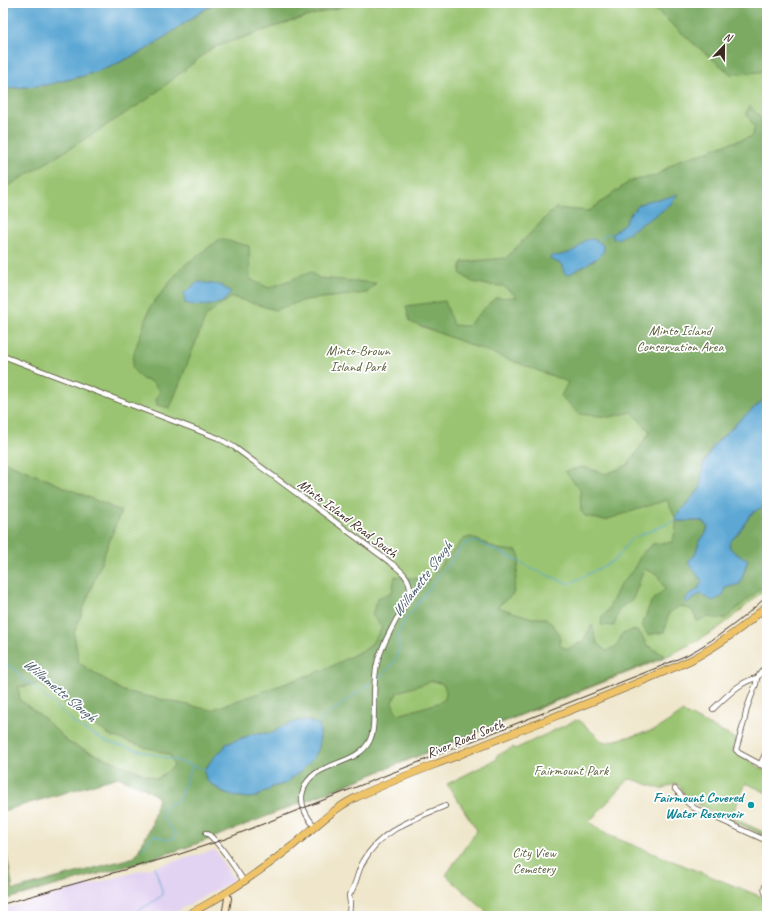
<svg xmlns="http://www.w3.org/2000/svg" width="770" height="919" font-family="Caveat,sans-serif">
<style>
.built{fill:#e3d3f2}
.green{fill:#9ac471;stroke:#6a7748}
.forest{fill:#7baa63;stroke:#5b6a40;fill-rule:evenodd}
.water{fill:#5ca7d4;stroke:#4c6879}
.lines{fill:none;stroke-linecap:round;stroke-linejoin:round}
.stream{stroke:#5ca7d4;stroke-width:1}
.street-casing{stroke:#564638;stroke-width:6}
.secondary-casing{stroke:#564638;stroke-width:8}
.primary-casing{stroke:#564638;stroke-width:8}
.street{stroke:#fff;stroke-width:4.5}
.secondary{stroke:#f9e7c3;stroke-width:6}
.primary{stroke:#efc469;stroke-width:7}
.rail{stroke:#3b2a1e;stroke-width:1}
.culture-dot{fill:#0f9aa8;stroke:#fff;stroke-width:1.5}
.labels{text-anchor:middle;stroke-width:3.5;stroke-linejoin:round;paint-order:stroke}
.park-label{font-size:14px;fill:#5c603b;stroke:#fff}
.street-label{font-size:14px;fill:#3b2a1e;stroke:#fff}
.culture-label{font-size:14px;font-weight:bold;fill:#0d838f;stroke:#fff;text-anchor:end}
.water-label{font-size:15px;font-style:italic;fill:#485c67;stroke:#fff}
</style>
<rect width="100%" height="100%" fill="#fff"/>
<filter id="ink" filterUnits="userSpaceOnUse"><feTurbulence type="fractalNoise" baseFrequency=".025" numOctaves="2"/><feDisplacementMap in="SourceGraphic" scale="8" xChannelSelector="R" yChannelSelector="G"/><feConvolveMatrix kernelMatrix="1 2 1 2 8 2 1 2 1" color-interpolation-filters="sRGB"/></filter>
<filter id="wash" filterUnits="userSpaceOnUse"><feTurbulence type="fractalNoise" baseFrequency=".012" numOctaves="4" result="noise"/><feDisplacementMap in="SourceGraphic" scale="16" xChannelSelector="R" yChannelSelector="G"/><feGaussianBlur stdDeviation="0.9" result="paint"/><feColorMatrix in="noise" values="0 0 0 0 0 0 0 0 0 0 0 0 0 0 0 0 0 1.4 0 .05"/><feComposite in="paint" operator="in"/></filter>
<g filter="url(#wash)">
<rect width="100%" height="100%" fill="#efe6cb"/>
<!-- built -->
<path class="built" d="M215 850 234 880 168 916H3V909Z"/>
<!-- green -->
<g class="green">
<path d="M214 3H767V397L741 419 702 521 706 533 767 504V587C751 601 735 617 717 629 698 641 678 651 657 661L308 800 282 807 163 774 157 779 97 755 69 743 46 720 20 700 18 687 31 685 3 663V89L46 85 147 49Z"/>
<path d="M683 712 736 739 733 751 754 763 758 767 767 771V793L746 783 731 817 767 834V837L693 802 683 792 680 786 677 784H674L661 789 635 780 629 779 589 822 608 835 767 899V916H491L446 875 477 830 447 784 497 759 496 756 514 747 515 749 576 720 577 721 579 720 604 743 655 730Z"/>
</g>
<!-- forest -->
<g class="forest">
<path d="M214 3H355L292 21 212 48 148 99 61 154 3 189V89L46 85 83 76 110 67 147 49Z"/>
<path d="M648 3H767V71L732 75 693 43Z"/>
<path d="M750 106 767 125V397L741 419 714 445 703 465 700 489 675 517 667 500 605 520H601L585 516 581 511 580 490 565 471 583 467 606 474 628 465 650 432 632 412 609 417 579 414 561 396 568 382 410 322 406 306 445 301 453 325 467 326 495 298 517 297 503 286 487 285 472 282 460 273 462 262 506 258 555 208 589 211 630 181 655 176 679 160 701 154 723 145 751 137 755 128 746 113Z"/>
<path d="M220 239 249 246 250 279 269 288 311 272 319 278 376 283 367 293 305 300 275 310 232 297 206 316 170 408 157 405 156 399 160 391 152 382 142 379 132 368 134 353 150 307 182 267Z"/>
<path d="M3 461 121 511 74 633 79 663 123 691 211 710 326 669 369 647 382 628 372 615 378 598 392 592 395 576 428 580 463 539 471 537 497 549 517 551 520 557 513 594 497 607 532 618H546L554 626 560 635V646L568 649 583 641 592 625 597 643 606 651 617 646 622 634 634 630 640 633 647 645 665 656 435 749 210 839 179 850 131 865 3 900V834L13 890 135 857 151 827 158 797 144 788 118 777 3 811ZM433 681 443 684 446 691 445 699 441 702 405 713 399 714 395 710 392 702 398 692ZM40 684 72 710 111 736 170 755 174 766 157 779 97 755 69 743 46 720 20 700 18 687ZM304 720 309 723 313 722 320 733 319 748 313 759 300 772 287 782 284 784 272 787 269 790 263 792 260 795 248 798 233 796 226 794 212 785 206 767 218 753 224 749 226 744 253 734 273 733 281 727 299 721Z"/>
<path d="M767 504V583L725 619 708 617 697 621 692 610 680 606 669 613 664 632 648 635 642 626 651 602 665 589 657 574 644 569 633 599 620 608 614 626 601 625 602 616 607 612 620 585 633 570 642 553 653 544 672 542 676 530V521H702L708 526 706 533 699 542 695 555 689 564 702 581 698 589 688 596V603L700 594 740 584 748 560C741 556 733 554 729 546L730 542 739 532 751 514Z"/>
</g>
<!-- water -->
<g class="water">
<path d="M13 3H214L147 49 110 67 83 76 46 85 3 89V4Z"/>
<path d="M678 194 671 204 665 209 620 238 613 239 612 234 624 224 630 214 639 205 647 201 666 198Z"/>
<path d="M594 239 603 245 604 251 599 257 568 275 564 273 563 265 550 259 551 256C566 255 575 253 585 240Z"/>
<path d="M199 282 220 285 231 292C229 294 227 298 225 300 215 307 196 307 185 303L184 293 193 286Z"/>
<path d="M767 397V504L751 514 739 532 730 542 729 546C733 554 741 556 748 559L740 584 725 588 723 596 713 601 700 594 688 603 685 601 688 596 698 589 702 581 689 564V560L695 555 699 542 706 533 708 526 702 521H676L675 517 700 489 703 465 714 445 741 419Z"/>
<path d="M298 721C305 720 313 722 319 725L320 733 319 748 313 759 300 772 287 782 284 784 272 787 269 790 263 792 257 797 248 798 233 796 226 794 207 781 204 772C207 766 212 759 217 754 221 751 224 749 226 744L253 734 273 733 281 727Z"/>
</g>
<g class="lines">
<!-- stream -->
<g class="stream">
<path d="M599 242 606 234H612"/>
<path d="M3 663 15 669 22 679 31 684 78 726 107 742 186 763 191 765"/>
<path d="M377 679 388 670 396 659 399 648 398 635 403 623 442 572 464 545 472 541 480 543 519 561 532 569 569 584 615 560 631 539 676 520"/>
<path d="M318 726 323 718 372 682"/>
<path d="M143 850 147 842 155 835 167 840 175 838 176 834 163 818V810L165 805 175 802 179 799 192 766 206 769"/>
<path d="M132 914C137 911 160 899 162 894 162 893 162 892 162 891L155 867"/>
</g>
</g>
</g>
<g filter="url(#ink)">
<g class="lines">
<!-- street casing -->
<g class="street-casing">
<g id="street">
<path d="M3 356 218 438 234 447 391 563C400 570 410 577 410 590 409 601 402 610 396 620 389 634 380 649 377 664 374 677 374 694 374 707 373 718 375 729 370 740 357 768 311 760 303 791 299 805 307 817 315 827"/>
<path d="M767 664 757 678 756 684 747 708 744 722 736 750 739 753 767 768"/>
<path d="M713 709C725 698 740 681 757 678"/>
<path d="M760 765 767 750"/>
<path d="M675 789 688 803 694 808 767 841"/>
<path d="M206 833C217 838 236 870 244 881"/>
<path d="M766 894C763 890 765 886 767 882"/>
<path d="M349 916 350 903 349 895C356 887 357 872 363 862 380 830 414 819 445 806"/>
</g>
</g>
<!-- secondary casing -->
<g class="secondary-casing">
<path id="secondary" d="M225 916 228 898 226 893"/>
</g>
<!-- primary casing -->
<g class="primary-casing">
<path id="primary" d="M185 916C223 897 258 873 291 847 311 831 330 811 353 799 387 782 424 769 459 755 536 723 615 694 691 660 718 645 745 627 767 605"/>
</g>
<!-- street -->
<use href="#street" class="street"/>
<!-- secondary -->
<use href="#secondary" class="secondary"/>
<!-- primary -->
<use href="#primary" class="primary"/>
<!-- rail -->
<path class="rail" d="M3 904 180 854 225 839 659 667C668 663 678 659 687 655 716 639 743 619 767 596"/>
</g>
</g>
<!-- markers -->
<circle class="culture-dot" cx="751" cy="805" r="4"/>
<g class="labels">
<!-- park labels -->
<g class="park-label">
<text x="680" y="335">Minto Island<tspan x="680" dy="16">Conservation Area</tspan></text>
<text x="358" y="355">Minto-Brown<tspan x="358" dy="16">Island Park</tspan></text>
<text x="571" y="775">Fairmount Park</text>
<text x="534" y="857">City View<tspan x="534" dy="16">Cemetery</tspan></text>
</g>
<!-- street labels -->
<g class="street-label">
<text transform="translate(348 518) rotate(37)" y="5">Minto Island Road South</text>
<text transform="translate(465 738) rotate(-22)" y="5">River Road South</text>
</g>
<!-- culture labels -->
<g class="culture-label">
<text x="743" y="802">Fairmount Covered<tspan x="743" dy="16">Water Reservoir</tspan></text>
</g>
<!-- water labels -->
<g class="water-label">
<text transform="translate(422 579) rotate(-53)" y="5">Willamette Slough</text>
<text transform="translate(60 690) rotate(40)" y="5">Willamette Slough</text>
</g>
</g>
<!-- margin -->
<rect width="770" height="919" fill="none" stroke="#fff" stroke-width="16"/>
<!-- north arrow -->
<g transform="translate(724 46) rotate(22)" stroke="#ffffff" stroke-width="3" paint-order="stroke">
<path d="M0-3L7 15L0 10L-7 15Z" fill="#3b2a1e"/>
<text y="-6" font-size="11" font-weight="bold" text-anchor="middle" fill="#3b2a1e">N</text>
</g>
</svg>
